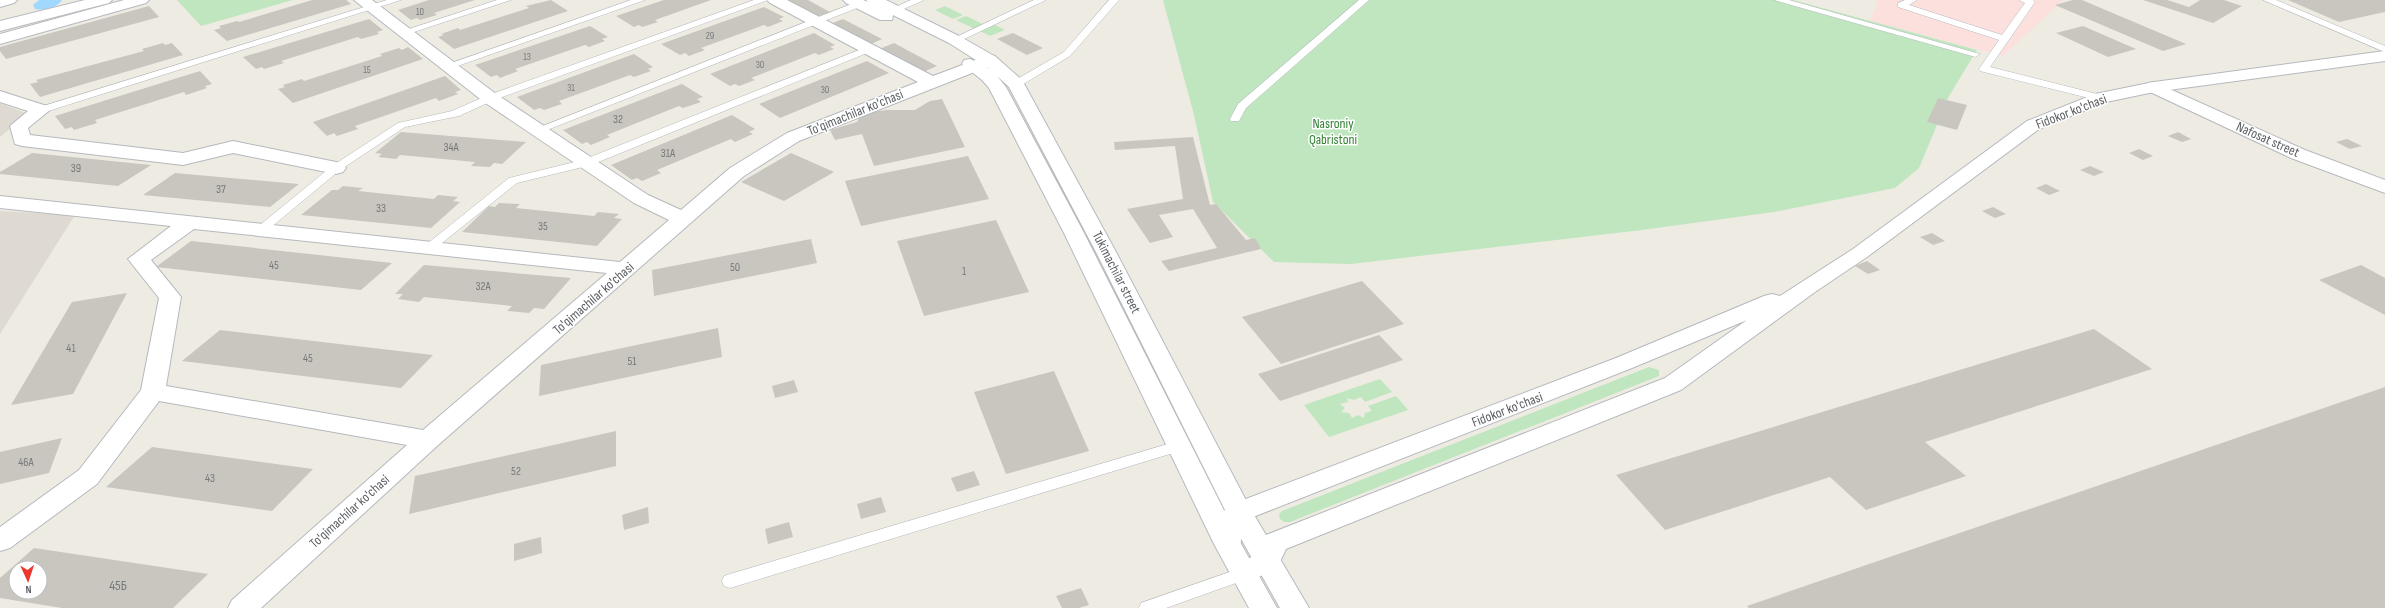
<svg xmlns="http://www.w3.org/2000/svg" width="2385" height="608" font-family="'Sofia Sans Condensed',sans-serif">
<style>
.education{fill:#dedad1}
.medical{fill:#fbe0de}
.green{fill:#c0e6bf}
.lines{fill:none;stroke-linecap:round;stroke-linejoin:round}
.canal{fill:#a1d8ff;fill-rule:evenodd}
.building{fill:#c9c6c0;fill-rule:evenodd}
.service-casing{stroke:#b5b9bd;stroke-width:1}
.minor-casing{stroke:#b5b9bd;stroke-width:2}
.tertiary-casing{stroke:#b5b9bd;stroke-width:2}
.secondary-casing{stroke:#b6babf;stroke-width:2}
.service{fill:#fff;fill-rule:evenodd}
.minor{fill:#fff;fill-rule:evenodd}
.tertiary{fill:#fff;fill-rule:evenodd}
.secondary{fill:#fff;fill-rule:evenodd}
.labels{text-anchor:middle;stroke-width:3;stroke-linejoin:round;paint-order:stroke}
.far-number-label{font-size:10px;fill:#76797a}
.number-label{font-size:12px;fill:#76797a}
.street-label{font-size:14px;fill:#5b5f63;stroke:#fff}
.park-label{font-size:14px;fill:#348236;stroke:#fff}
.near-number-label{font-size:14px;fill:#76797a}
</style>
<rect width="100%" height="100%" fill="#eeebe3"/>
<!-- education -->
<g class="education">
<path d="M0 103 28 114 0 137Z"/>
<path d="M0 211 75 215 0 334Z"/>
</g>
<!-- medical -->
<path class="medical" d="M1876 0H2063L2003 56 1870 21 1878 1Z"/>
<!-- green -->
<g class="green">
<path d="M177 0H293L201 26Z"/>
<path d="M1163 0H1793L1977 50 1949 96 1919 168 1895 188 1774 212 1642 230 1351 264 1274 262 1213 202 1194 115Z"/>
<path d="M945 6 963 15 953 19 935 10Z"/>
<path d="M966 16 985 25 975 29 956 20Z"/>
<path d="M995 25 1005 30 990 36 980 31Z"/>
<path d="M1649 367 1659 370V376L1290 522H1284L1280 519 1279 514 1282 511Z"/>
<path d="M1380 379 1392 392 1365 402 1361 397 1354 400 1347 398 1348 402 1340 404 1345 408 1341 412 1349 413 1352 418 1358 415 1364 418 1365 413 1372 411 1368 406 1396 396 1408 410 1329 437 1304 405Z"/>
</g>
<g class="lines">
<!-- canal -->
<path class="canal" d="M39 0H62C57 8 44 11 35 9L33 5Z"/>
</g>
<!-- building -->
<g class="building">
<path d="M312 0H346L351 4 227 41 214 30 221 28 219 26 237 21 239 22Z"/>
<path d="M429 0H475L434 13 437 15 420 20 417 18 411 20 398 10Z"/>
<path d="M551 0 568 11 454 49 438 37 444 35 441 34 458 28 460 30 529 8 526 6Z"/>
<path d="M664 0H711L655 20 658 22 642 27 639 25 634 27 616 16Z"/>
<path d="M784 0H808L830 12 816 17Z"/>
<path d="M2073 0H2082L2186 44 2163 51 2055 5Z"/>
<path d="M2143 0H2167L2189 7 2200 0H2224L2242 6 2213 23Z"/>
<path d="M2288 0H2385V12L2339 22Z"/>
<path d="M149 6 159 17 6 59 0 51V47Z"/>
<path d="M764 7 784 17 779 19 783 21 768 27 764 25 701 48 705 50 689 56 685 53 680 55 661 44Z"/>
<path d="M369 19 383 30 377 32 379 34 361 39 358 37 281 61 284 63 264 69 262 67 256 69 243 57Z"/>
<path d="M843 19 882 39 869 45 830 24Z"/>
<path d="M590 26 608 37 602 39 605 41 589 47 585 45 515 69 518 71 500 78 497 75 491 77 475 65Z"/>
<path d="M2083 26 2136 49 2108 57 2056 33Z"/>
<path d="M814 33 835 45 830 47 834 49 819 55 815 53 751 78 755 80 739 86 735 84 730 86 710 74Z"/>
<path d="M1013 33 1043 48 1027 55 997 39Z"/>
<path d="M163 43 165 45 172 43 183 55 40 97 30 84 38 82 36 80 144 51 142 49Z"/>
<path d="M894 43 937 66 921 73 877 50Z"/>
<path d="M408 47 423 59 293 103 278 89 285 87 283 85 302 79 304 81 382 56 380 54 399 48 402 50Z"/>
<path d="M634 54 653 67 648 69 651 71 634 77 630 75 559 101 562 104 544 110 540 108 534 110 517 97Z"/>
<path d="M867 61 889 73 780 118 759 104Z"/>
<path d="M200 71 212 84 205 86 207 88 186 95 184 92 95 120 97 123 74 130 72 127 65 129 55 116Z"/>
<path d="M445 76 461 90 455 92 458 94 439 101 436 98 355 126 358 129 337 136 334 133 327 136 313 122Z"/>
<path d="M682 84 703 97 697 99 701 102 683 108 679 106 607 135 610 137 591 145 587 142 582 144 563 130Z"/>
<path d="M1938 98 1967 105 1957 130 1927 122Z"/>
<path d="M942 99 965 147 874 166 862 134 835 140 830 130 857 122 859 118 871 112 887 110H915L930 101Z"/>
<path d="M732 115 755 129 749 132 753 134 735 142 731 139 657 170 661 173 642 181 637 178 632 180 611 165Z"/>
<path d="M401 132 526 142 502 164 494 163 490 167 471 166 475 162 400 155 396 159 378 157 382 154 375 153Z"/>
<path d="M2178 132 2191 139 2182 142 2168 136Z"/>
<path d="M1193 137 1210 205 1216 204 1246 240 1255 238 1261 249 1169 271 1161 261 1217 248 1193 209 1159 215 1173 237 1150 243 1127 209 1183 199 1175 146 1115 150 1114 142Z"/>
<path d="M2347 139 2362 146 2350 149 2336 142Z"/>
<path d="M2139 149 2153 156 2143 160 2129 153Z"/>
<path d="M32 153 151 165 118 186 0 174V172Z"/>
<path d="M791 153 834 172 784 201 741 182Z"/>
<path d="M968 156 989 199 861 226 845 181Z"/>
<path d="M2090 166 2104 172 2094 176 2080 170Z"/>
<path d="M175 173 299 184 270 207 143 195Z"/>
<path d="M2046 184 2060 191 2049 195 2036 188Z"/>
<path d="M343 186 363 188 358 191 434 199 438 195 458 197 453 201 460 202 431 228 301 215 332 190H338Z"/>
<path d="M499 203 520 204 516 208 594 216 598 212 619 214 614 218 622 219 597 246 462 232 489 206 495 207Z"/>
<path d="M1993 207 2006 214 1995 218 1982 211Z"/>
<path d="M996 220 1029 292 924 316 897 241Z"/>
<path d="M1932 233 1945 241 1933 245 1920 237Z"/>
<path d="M811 239 817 263 654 296 652 270Z"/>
<path d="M191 241 392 263 361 290 156 267Z"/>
<path d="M1867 261 1880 270 1868 274 1855 266Z"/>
<path d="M424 265 571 278 544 309 534 308 529 313 507 311 512 306 424 297 419 302 398 299 403 294H395Z"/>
<path d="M2361 265 2385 278V315L2319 280Z"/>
<path d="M1362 281 1404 324 1281 364 1242 317Z"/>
<path d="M127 293 73 394 11 405 72 302Z"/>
<path d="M718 328 722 357 539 396 541 365Z"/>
<path d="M2094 329 2152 369 1925 442 1966 476 1866 510 1830 477 1665 530 1616 475Z"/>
<path d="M220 330 433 355 401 388 182 361Z"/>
<path d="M1379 335 1403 360 1280 401 1258 374Z"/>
<path d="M1054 371 1089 451 1006 474 974 392Z"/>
<path d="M794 380 798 392 775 398 772 386Z"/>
<path d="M2385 387V608H1749L1747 606Z"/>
<path d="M616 431V466L409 514 415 476Z"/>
<path d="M62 438 49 473 0 484V452Z"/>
<path d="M152 447 313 469 272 511 106 487Z"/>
<path d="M974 471 980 485 957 492 951 478Z"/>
<path d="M881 497 886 512 861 519 857 504Z"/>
<path d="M648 507 649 523 624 530 622 515Z"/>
<path d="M789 522 793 537 768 544 765 529Z"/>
<path d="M541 537 542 553 514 561V544Z"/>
<path d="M34 548 208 574 173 608H62L0 598V578ZM16 568H40V592H16Z"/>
<path d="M1081 588 1089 605 1079 608H1062L1056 596Z"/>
</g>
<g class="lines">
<!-- service casing -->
<g class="service-casing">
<g id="service">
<path d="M387 0H401L45 112H37L36 110 37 108Z"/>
<path d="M497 0H511L408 34 400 32Z"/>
<path d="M631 0H645L452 68H444L443 66Z"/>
<path d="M754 0H768L494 100 459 116 405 127 340 170 264 233H256L254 230 332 166 398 123 452 111 486 96Z"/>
<path d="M911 0H924L897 12 889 10Z"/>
<path d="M1034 0H1046L958 42 955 43 950 40Z"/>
<path d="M1109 0H1119L1070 56 1020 86H1012V82L1064 52Z"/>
<path d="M1359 0H1369L1246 108 1239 121H1231L1230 119 1238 104Z"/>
<path d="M1774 0H1789L1980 54 1975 57 1972 56Z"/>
<path d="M1905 0H1917L1909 5 2002 35 2025 3 2019 0H2033L2035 2 1990 67 2105 96 2106 98 2101 101 1980 71 1979 69 1999 40 1898 7V3Z"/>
<path d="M2263 0H2276L2385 46V52Z"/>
<path d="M859 1 862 2V6L542 132H534L533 130Z"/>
<path d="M869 46 872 47V51L591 165 517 183 432 251 428 252 422 248 509 178 583 160Z"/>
<path d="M1178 441 1183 442 1185 446 1183 450 730 588 724 586 722 581 724 576 730 574Z"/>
<path d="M1244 567 1250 568 1252 573 1250 578 1166 608H1139L1141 603Z"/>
</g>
</g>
<!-- minor casing -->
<g class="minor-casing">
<g id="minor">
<path d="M0 0H17L14 3 0 7Z"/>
<path d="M124 0H149L146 3 0 44V34Z"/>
<path d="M354 0H372L496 94 648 195 681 210 730 168 787 133 918 82 770 3 767 0H787L933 76 989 55 995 56 997 60 995 64 799 141 744 176 437 446 261 608H228L232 600 407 445 159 401 97 484 10 548 0 551V527L79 470 141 390 159 298 128 259 171 226 0 208V196L620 262 669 220 634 203 484 102ZM194 229 607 273 423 430 166 386 181 297 151 260Z"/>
<path d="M2154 82 2305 150 2385 180V193L2291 158 2148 91 2145 87 2148 83Z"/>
<path d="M0 91 47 106 50 110 28 128 30 135 183 153 233 141 336 162 343 164 346 168 343 172 336 174 233 153 183 165 22 146 15 144 10 126 28 111 0 102Z"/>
</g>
</g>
<!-- tertiary casing -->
<g class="tertiary-casing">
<path id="tertiary" d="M2385 51V61L2154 92 2106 102 2039 129 1867 257 1815 292 1681 390 1286 549 1277 568 1244 584 1234 581 1230 573C1237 560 1248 562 1255 554 1259 548 1260 541 1266 535L1665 378 1747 320 1632 368 1248 519C1238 528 1244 540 1238 551L1228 554 1218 551C1210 535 1216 517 1230 505L1616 358 1764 296 1772 294 1780 296 1853 249 2027 121 2095 94 2154 82Z"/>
</g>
<!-- secondary casing -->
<g class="secondary-casing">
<g id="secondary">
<path d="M85 0H112L109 3 0 31V21Z"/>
<path d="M843 0H863L868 2 866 0H886L961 37 996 57 1022 80 1116 252 1250 508 1309 608H1280L1226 512 1096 252 1009 87 997 76 1006 87 1084 233 1240 542 1277 608H1249L1214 544 1064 233 989 88 982 80 962 64 964 60 970 59 990 69 949 43 893 15 892 20H880L846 3Z"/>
</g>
</g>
<!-- service -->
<use href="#service" class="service"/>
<!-- minor -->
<use href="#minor" class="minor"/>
<!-- tertiary -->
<use href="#tertiary" class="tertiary"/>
<!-- secondary -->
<use href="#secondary" class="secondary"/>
</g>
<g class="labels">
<!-- far-number labels -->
<g class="far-number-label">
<text x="420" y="15">10</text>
<text x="710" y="39">29</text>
<text x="527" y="60">13</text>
<text x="760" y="68">30</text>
<text x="367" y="73">15</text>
<text x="571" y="91">31</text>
<text x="825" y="93">30</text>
</g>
<!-- number labels -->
<g class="number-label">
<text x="618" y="123">32</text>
<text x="451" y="151">34А</text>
<text x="668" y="157">31А</text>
<text x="76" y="172">39</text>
<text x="221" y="193">37</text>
<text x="381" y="212">33</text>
<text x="543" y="230">35</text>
<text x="274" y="269">45</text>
<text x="735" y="271">50</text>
<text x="964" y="275">1</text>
<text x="483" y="290">32А</text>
<text x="71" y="352">41</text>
<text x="308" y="362">45</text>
<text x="632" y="365">51</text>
<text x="26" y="466">46А</text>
<text x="516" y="475">52</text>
<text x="210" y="482">43</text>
</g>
<!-- street labels -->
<g class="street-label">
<text transform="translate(2071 111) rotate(-21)" y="5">Fidokor ko'chasi</text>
<text transform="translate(855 112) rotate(-22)" y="5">To'qimachilar ko'chasi</text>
<text transform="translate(2268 139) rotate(24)" y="5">Nafosat street</text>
<text transform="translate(1117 272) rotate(63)" y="5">Tukimachilar street</text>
<text transform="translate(593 298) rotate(-41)" y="5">To'qimachilar ko'chasi</text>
<text transform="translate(1507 409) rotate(-21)" y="5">Fidokor ko'chasi</text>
<text transform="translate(349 511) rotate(-42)" y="5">To'qimachilar ko'chasi</text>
</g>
<!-- park labels -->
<g class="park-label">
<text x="1333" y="128">Nasroniy<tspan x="1333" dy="16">Qabristoni</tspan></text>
</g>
<!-- near-number labels -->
<g class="near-number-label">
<text x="118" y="590">45Б</text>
</g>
</g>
<!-- north arrow -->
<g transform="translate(28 580) rotate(177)"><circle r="19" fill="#ffffff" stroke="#bdbfc1"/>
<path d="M0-3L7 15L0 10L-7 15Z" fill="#e9382d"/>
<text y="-6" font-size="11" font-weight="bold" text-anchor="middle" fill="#5b5f63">N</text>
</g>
</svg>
